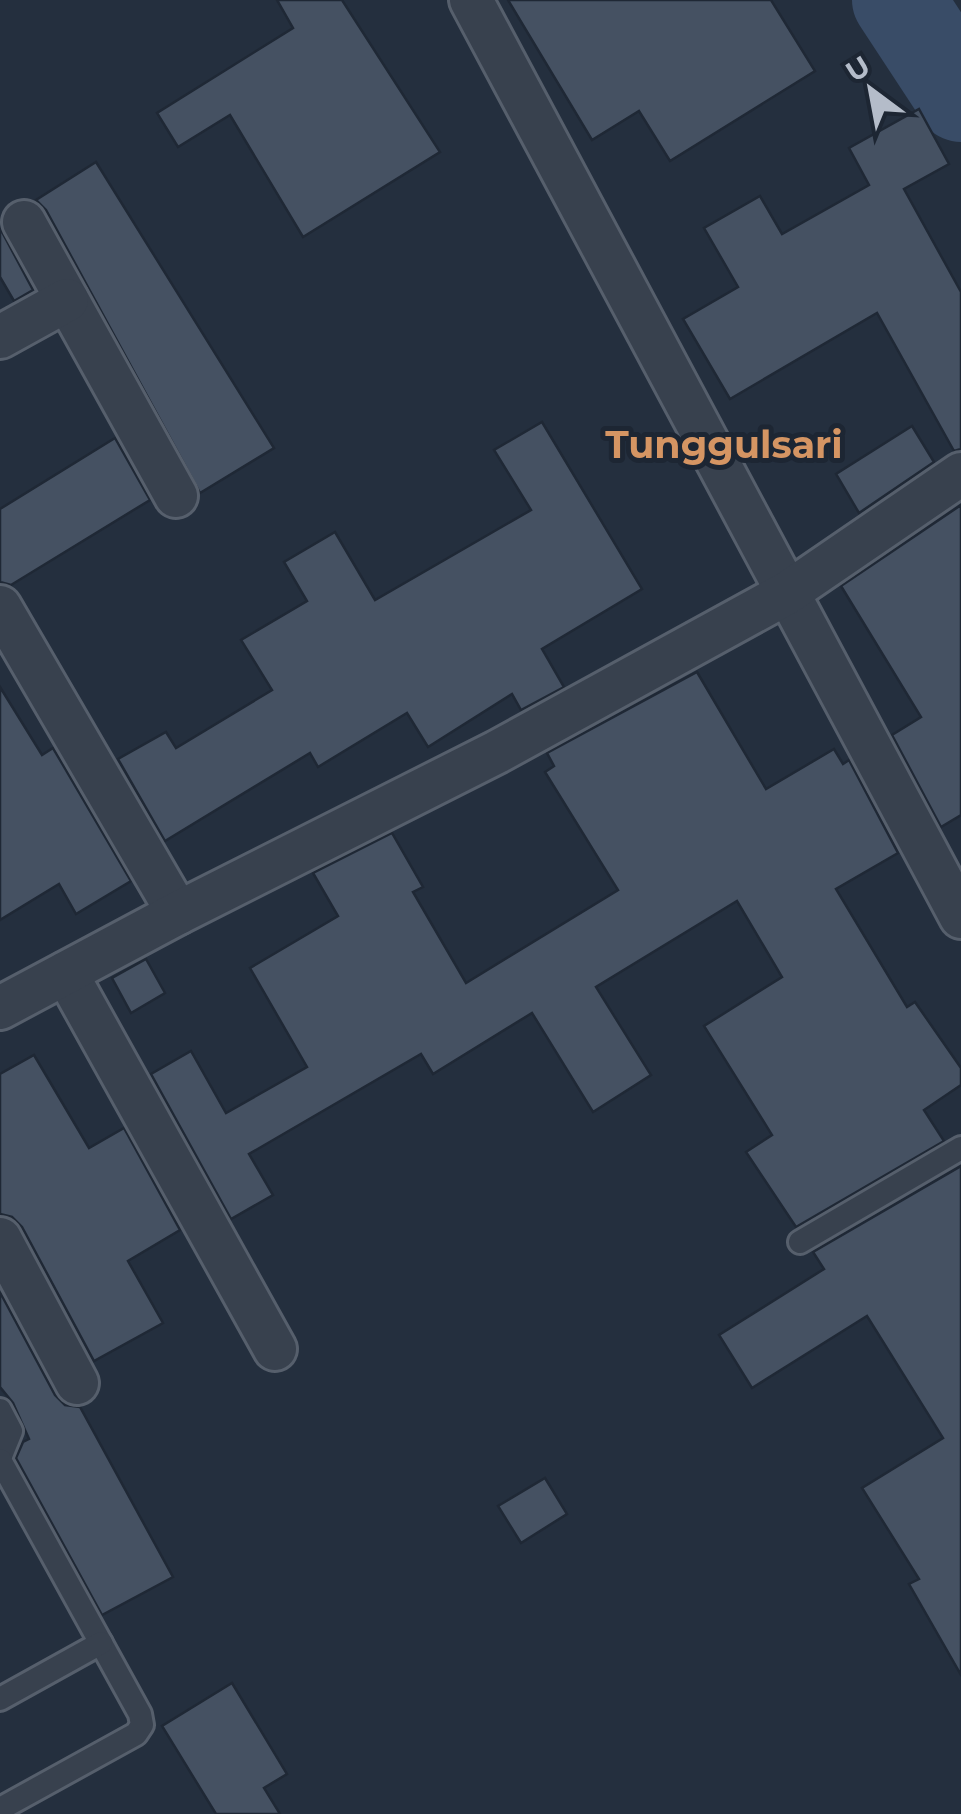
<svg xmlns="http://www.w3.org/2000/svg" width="961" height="1814" font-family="Montserrat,sans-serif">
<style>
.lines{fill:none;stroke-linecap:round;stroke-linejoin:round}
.river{stroke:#394c67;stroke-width:92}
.building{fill:#455162;stroke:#1f2835;stroke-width:2.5}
.service-casing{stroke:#565f6c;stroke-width:28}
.minor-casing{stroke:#565f6c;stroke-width:48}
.service{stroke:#38414e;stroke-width:22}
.minor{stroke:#38414e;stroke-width:42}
.labels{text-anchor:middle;stroke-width:10;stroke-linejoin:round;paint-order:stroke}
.quarter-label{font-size:38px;font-weight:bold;fill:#d59563;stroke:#1d2633}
</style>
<rect width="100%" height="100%" fill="#242f3e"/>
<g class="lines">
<!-- river -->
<path class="river" d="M898 0 961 96"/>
</g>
<!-- building -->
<g class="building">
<path d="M277 0H342L440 152 303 237 230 115 178 147 157 113 293 28Z"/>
<path d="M508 0H771L815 71 670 161 639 111 592 140Z"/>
<path d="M919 109 949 164 904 189 961 292V449L954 451 877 313 730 399 683 319 738 287 704 228 760 196 782 234 869 185 849 148Z"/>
<path d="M96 162 274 448 200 493 46 210 36 200Z"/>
<path d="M0 228 33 290 14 301 0 277Z"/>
<path d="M542 422 642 589 542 649 564 687 521 710 512 694 428 747 407 713 318 767 310 753 165 841 118 759 166 732 176 748 272 690 241 640 307 601 284 562 335 532 375 600 531 510 494 450Z"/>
<path d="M912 426 934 462 859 513 836 474Z"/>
<path d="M115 438 150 500 11 585 0 582V509Z"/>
<path d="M961 505V815L941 827 892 735 921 717 841 586Z"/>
<path d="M697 672 766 789 834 749 843 764 849 760 898 853 836 889 907 1007 915 1002 961 1068V1085L924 1110 944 1141 796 1227 746 1152 772 1135 704 1026 782 977 737 901 596 987 651 1075 593 1112 532 1013 433 1074 421 1054 249 1154 273 1195 231 1219 151 1074 191 1051 226 1113 307 1067 250 968 338 916 313 873 392 833 423 887 413 892 466 983 618 890 545 772 554 766 547 753Z"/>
<path d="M0 687 42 755 53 748 131 881 76 914 59 884 0 920Z"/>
<path d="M146 959 165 993 131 1013 112 978Z"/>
<path d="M34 1055 89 1148 124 1128 180 1230 128 1261 163 1323 94 1361 22 1227 12 1217 0 1214V1074Z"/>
<path d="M961 1166V1675L909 1584 919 1579 862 1488 943 1438 867 1316 752 1388 719 1335 824 1269 813 1252Z"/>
<path d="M0 1292 55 1395 65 1405 80 1407 173 1577 102 1615 16 1458 23 1442 29 1439 13 1403 0 1387Z"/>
<path d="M545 1478 567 1514 521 1543 498 1506Z"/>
<path d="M232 1683 287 1774 264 1788 280 1814H216L162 1726Z"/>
</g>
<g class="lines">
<!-- service casing -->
<g class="service-casing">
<g id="service">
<path d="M800 1242 961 1148"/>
<path d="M0 1410 11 1431 0 1458"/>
<path d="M0 1460 140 1714 142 1725 136 1734 0 1809"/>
<path d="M0 1699 101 1643"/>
</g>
</g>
<!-- minor casing -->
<g class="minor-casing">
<g id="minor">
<path d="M471 0 961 917"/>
<path d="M24 222 176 496"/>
<path d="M0 337 67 300"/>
<path d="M0 607 178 913"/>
<path d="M66 973 275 1349"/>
<path d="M0 1008 178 913 497 752 787 593 961 474"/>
<path d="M0 1239 77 1383"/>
</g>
</g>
<!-- service -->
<use href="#service" class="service"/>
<!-- minor -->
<use href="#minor" class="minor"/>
</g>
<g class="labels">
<!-- quarter labels -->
<g class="quarter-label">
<text x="724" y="458">Tunggulsari</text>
</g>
</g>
<!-- north arrow -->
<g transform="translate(871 90) rotate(328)" stroke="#1d2633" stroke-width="8" paint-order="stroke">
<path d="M0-8L18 38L0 25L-18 38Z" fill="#b4bcc9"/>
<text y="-15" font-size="28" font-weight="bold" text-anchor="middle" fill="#b4bcc9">U</text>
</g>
</svg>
